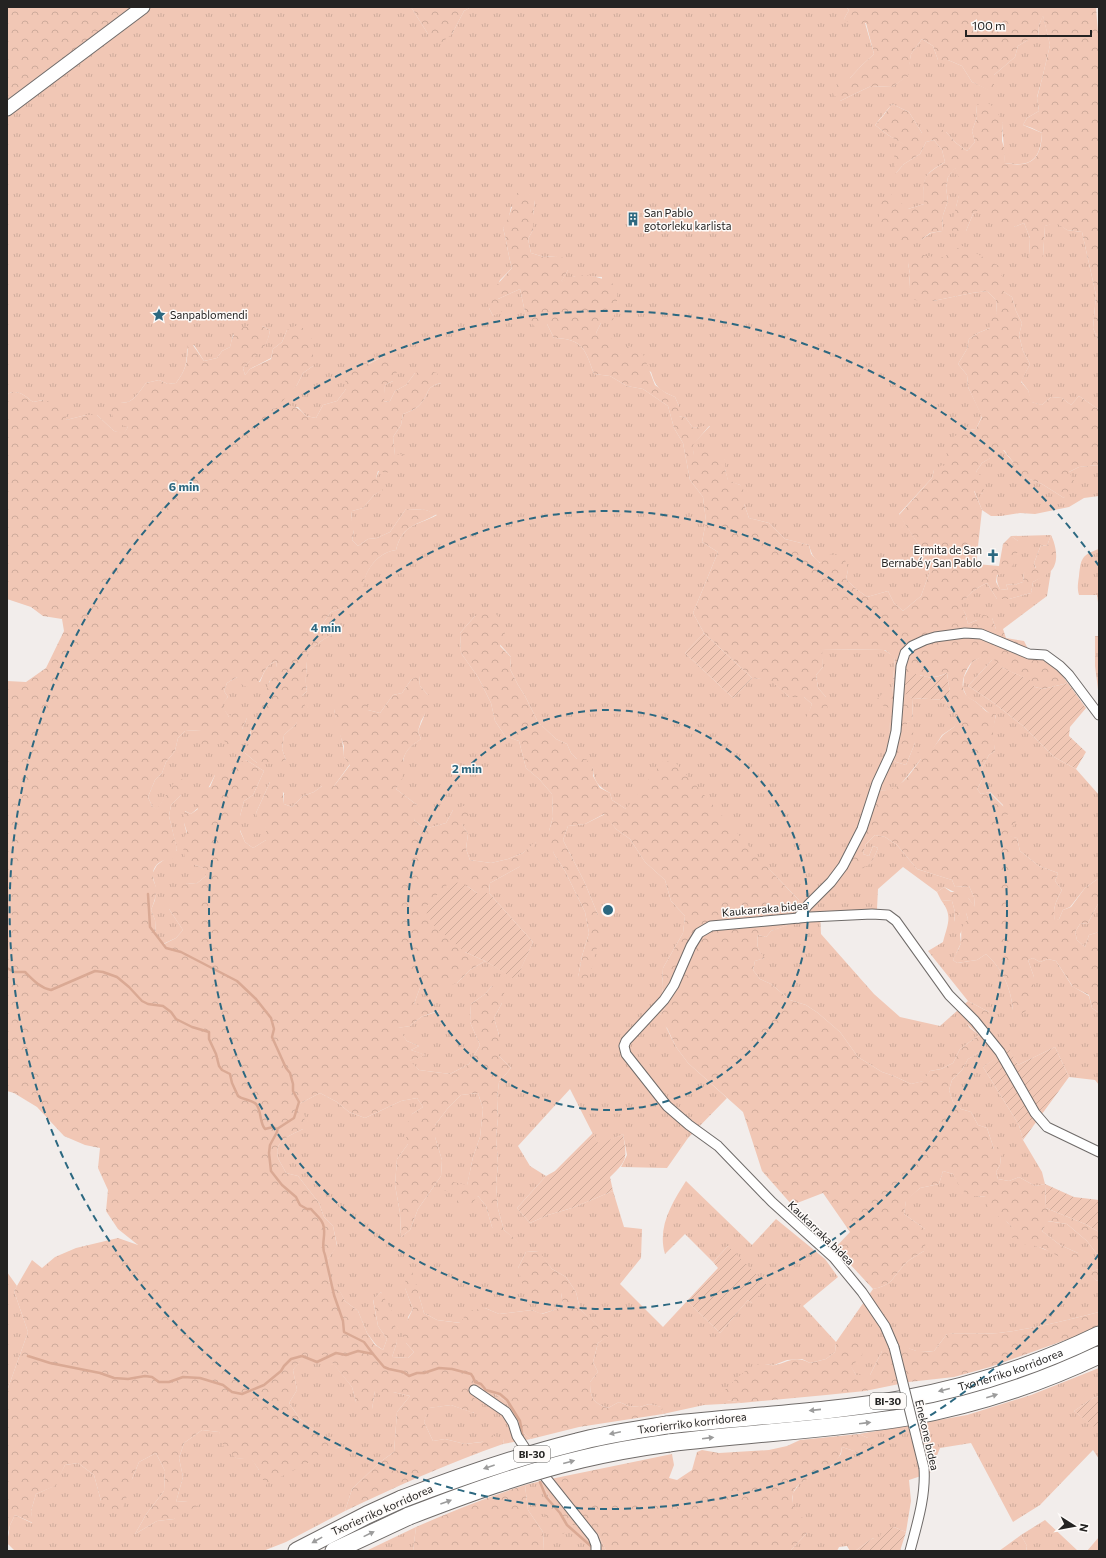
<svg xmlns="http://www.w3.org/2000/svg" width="1106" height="1558" font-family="Commissioner,sans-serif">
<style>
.grass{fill:url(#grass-tufts)}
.forest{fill:url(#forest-crowns)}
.garden{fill:url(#garden-furrows)}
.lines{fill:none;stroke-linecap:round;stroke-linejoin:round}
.stream{stroke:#daa994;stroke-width:2.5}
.street-casing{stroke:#6f6b69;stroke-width:11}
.secondary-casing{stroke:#6f6b69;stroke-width:15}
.highway-casing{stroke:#6f6b69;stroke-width:19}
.street{stroke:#fff;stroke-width:9}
.secondary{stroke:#fff;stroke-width:13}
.highway{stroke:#fff;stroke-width:17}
.street-bridge-casing{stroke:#6f6b69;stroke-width:11;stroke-linecap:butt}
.highway-bridge-casing{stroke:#6f6b69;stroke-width:19;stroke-linecap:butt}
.street-bridge{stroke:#fff;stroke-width:9}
.highway-bridge{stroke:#fff;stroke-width:17}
.oneway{fill:#9c9c9c}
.ring{fill:none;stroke:#2c6880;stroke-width:2;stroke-dasharray:7 5}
.labels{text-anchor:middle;stroke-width:3;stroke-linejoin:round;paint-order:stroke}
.shield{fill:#fefbf9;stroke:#656462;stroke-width:1}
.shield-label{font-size:10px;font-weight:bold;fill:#242322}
.poi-label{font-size:11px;fill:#242322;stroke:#fefbf9;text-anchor:start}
.street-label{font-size:11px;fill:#242322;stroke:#fefbf9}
.centre{fill:#2c6880;stroke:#fefbf9;stroke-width:2}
.ring-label{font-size:12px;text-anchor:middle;font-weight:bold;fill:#2c6880;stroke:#fefbf9;stroke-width:3;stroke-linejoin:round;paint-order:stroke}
</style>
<defs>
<pattern id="grass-tufts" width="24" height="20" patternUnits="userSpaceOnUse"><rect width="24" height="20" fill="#f1c7b5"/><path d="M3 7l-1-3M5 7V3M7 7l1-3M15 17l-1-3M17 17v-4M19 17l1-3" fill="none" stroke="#ceab9b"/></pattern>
<pattern id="forest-crowns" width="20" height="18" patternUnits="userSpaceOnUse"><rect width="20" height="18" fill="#f1c7b5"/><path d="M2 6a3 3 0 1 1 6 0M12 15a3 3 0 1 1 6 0" fill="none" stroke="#ceab9b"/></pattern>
<pattern id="garden-furrows" width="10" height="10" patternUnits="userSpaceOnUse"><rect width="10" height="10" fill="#f1c7b5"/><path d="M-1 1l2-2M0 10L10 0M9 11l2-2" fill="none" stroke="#ceab9b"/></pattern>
</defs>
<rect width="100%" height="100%" fill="#f2edeb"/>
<!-- grass -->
<g class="grass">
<path d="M135 7H411L428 34H452L464 11 471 7H846L849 10 844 19 865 23 874 54 861 66 850 78 840 101 871 86 892 87 907 76 911 54 922 39 933 46 938 60H948L962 66 972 82 994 92V75L1015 57 1018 46 1028 40H1038L1039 25 1043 15 1050 45 1042 79 1037 97 1039 111 1027 118 1023 125 1042 133C1040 161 1031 167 1004 163 1005 149 1002 137 1003 123L976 105 977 117 972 131 975 142 967 151 956 143 946 132 922 133 909 112 892 104 875 125 888 135 904 144 896 173 904 164 920 154 926 142 934 140 942 150 945 162C921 176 924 178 924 204L908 209 921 240 931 233 942 231 943 215 948 201 946 188 948 177 955 167 960 178V192L956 207 966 231 973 214 982 206 1014 227 1024 223 1030 238 1029 255 1043 256 1045 226 1056 222 1067 230 1082 232 1096 295 1093 328 1099 342V408L1098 409 1079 396 1071 405 1062 398 1051 397 1042 405 1031 402 1028 390 1021 381 1030 364 1023 351 1019 335 1022 323 1016 311 1012 297 946 257H933L908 263 910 274 909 287 933 301 972 293 987 291 996 300 997 313 990 328 978 333 969 339 967 349 958 364 967 375 968 387 982 416 976 429 963 431 950 468 934 470 932 478 899 514 922 550 930 571 921 596 903 611 894 603 888 591 867 597 855 588 846 579 848 570C829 566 814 567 809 545L785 539 769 523 749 518 744 504 740 485 728 481 725 469V460L694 455 692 445 710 426 693 428 686 418 679 416V406L675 397C659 390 656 388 651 372L619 353 596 333 601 323 602 277 575 276 560 283 568 270 556 256 544 257 531 253 528 239 533 230V215L535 200 511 207 508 222 503 228C507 242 508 255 512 268L500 280 489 308 493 316 498 299 520 289 526 317 547 324 554 338C583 339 585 349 594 374L610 376 627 386 643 389 668 406 674 428 683 443 690 480 703 497 706 521 702 542 718 552 693 613 704 633 685 653 733 698 752 678 770 679 789 697H804L812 704 807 718 826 697 818 688 816 675 823 667 821 649 884 650 895 657 892 694 889 708 890 736 885 753 896 762 906 765 915 743 907 731V722L913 720 912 698 946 700 948 709 955 712 958 721 954 727 942 735 933 749 921 759 905 779 898 787 888 791 879 790 844 872 853 864 859 868C871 866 874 858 878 848L873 846 869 856 863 854 866 844 875 835 885 837 897 845 917 869 952 880 955 887 969 886 974 897 975 908 969 899 944 887 937 892 903 867 878 889 877 909 820 912 821 934 874 994 900 1017 940 1026 958 1010 970 1028 979 1035 960 1049 953 1063 941 1069 930 1071 924 1081 911 1084 894 1076 882 1072 858 1057 840 1032 818 1013 806 1005 790 1000 771 984 760 979 753 970 755 961 764 958C758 951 756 945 758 935L766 937 771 931 793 923 799 900 767 867 626 809 612 800 610 793C599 787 593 781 593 768L577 759 571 753 567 744 556 739 538 722 525 696 518 685 510 669 511 657 475 616 460 633 461 653 478 677 491 703 495 721 505 736 519 741 526 768 539 779 552 794 553 817 549 831 554 854 565 871 585 912 589 933 582 956 578 978 598 915 584 881 563 840 568 826 585 824 605 814 616 829 630 839 645 862 665 880 671 901 685 916 683 933 663 968 662 988 665 1008 660 1015 676 1047 688 1063 727 1098 688 1138 667 1168 621 1167 627 1155 623 1134 599 1146 570 1089 518 1146 530 1166 546 1176 517 1208 530 1223 548 1215 572 1208 613 1191 624 1227 642 1229 641 1258 620 1284 663 1327 687 1301 720 1333 748 1300 752 1303 728 1246 713 1262 685 1234 665 1254C657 1227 672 1203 686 1181L752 1245 776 1219 825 1259 838 1277 803 1306 836 1342 873 1289C894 1285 892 1277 906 1263 911 1258 918 1255 924 1251L925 1229 904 1214 906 1200 920 1188 939 1184 943 1171 953 1174C961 1188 969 1198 986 1196L1007 1222 1019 1233 1018 1244H1032L1046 1250 1078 1253 1060 1245 1042 1231 1047 1221 1067 1224 1087 1241 1099 1257V1269L1088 1272 1097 1281 1099 1280V1312C1068 1320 1037 1328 1006 1332 986 1335 967 1333 947 1334L934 1351 919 1352 905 1347 882 1351 870 1375H856L836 1343 835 1352 826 1359 810 1363 802 1359 787 1360 774 1365 760 1364 727 1400 741 1403 704 1405 663 1414 661 1407 649 1404 640 1407 629 1406 619 1402 608 1408C593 1403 590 1397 590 1382L598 1372 593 1362 598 1343 608 1336 580 1309 576 1292 566 1277 552 1269 538 1251 526 1252 518 1268 561 1293 563 1305 554 1310 541 1314 532 1310 499 1314 485 1308 461 1323 437 1320 424 1313 419 1296 405 1288 413 1309 408 1317 406 1343 414 1352 408 1358 392 1357 397 1342 381 1292 373 1300 378 1326 387 1339 383 1350 376 1345 367 1333 358 1311 345 1301 339 1290 329 1282 328 1259 337 1245 333 1226 324 1217 319 1203 298 1176 286 1173C284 1168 280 1163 278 1158 273 1141 291 1135 303 1129L297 1105 320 1093 337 1102 349 1112 365 1118 401 1101 417 1098 423 1107 412 1114 408 1144 397 1159 395 1185 400 1213 401 1237 410 1230 418 1209 441 1176 442 1160 435 1137V1125L448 1108 461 1095 478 1093 483 1109 480 1137 473 1157 467 1186 457 1194V1206L478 1196 486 1206 492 1227 519 1243 504 1230 498 1209 496 1184 498 1164 496 1137 498 1118 497 1099 499 1082 511 1068 499 1056V1035L494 1018 502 1003 492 986 485 994 471 1004 470 1022 480 1045 469 1064 450 1074 419 1070 409 1061 425 1055 411 1050 419 1046 407 1041 397 1028 410 1026 421 1017 439 1011 414 1004 421 985 457 983 470 970 485 961 516 979 533 942 489 893 490 883 519 867 536 842 523 853 508 859 491 863 470 860 466 849 468 834 453 810 446 823 428 828 420 825 414 820 417 805 396 789C410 766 393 756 421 739L418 731 425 714 428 695 420 686 419 676 411 680 402 693 393 695 380 713 368 710 334 709C337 726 344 741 344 757L350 764 334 786H322L314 792 303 796 292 807 284 804V793L270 782 256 813 266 828V840L253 848 245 842 240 830V816L244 801 253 795 264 771 246 760 224 775H215L198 808 191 814 185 811 184 823 195 865 207 869 206 876 196 884 187 883 169 909 183 930 176 938 163 944 156 936 155 920 151 910 155 900 156 888 152 874 157 865 177 850 169 816 171 805 181 795 164 799 157 810 152 806 148 797 155 780 162 773 166 762 175 751 178 738 185 731 201 730 220 734 242 736V729L247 718 229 717 221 705 228 697 224 691 227 683 237 677 260 682C264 673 266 664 277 661L276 671 269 682 268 691 261 704 263 712 250 732V744L245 753 257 763 286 760 282 749 284 735 296 724 302 696 307 691C304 677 308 665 307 652L324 639 334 634 323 623 331 612 361 601C360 579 373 553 396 550 403 523 417 526 437 515L426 510 406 509 390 532 377 538 368 539 358 546 352 540 354 530 351 520 352 511 363 508 374 495 382 490 376 478 379 471 395 456 393 437 401 425 403 414C411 411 417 409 422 402 431 391 424 388 441 383L415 373 406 385 395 391 390 401 383 402 385 385 393 381 384 356 346 375V389L337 401 323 405 316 418 306 416 298 407 269 409 297 385 303 373 313 366 287 330 282 342 273 349 271 358 250 369 245 375 243 368C255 354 267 350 270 330L262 326 233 335 230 347 222 351 217 358 204 361 194 345 187 349C187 364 185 371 176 383L168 384 159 380 146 383C130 405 131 403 105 403L113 414 128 427 124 434 114 431 97 415H86L66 420 43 400 33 402C26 396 17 388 7 394V100Z"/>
<path d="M1003 450 1013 462 1018 474 1042 484 1064 498 1069 472 1079 467 1099 465V496L1084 498 1069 507 1035 514 1020 513 1001 516H991L982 510 974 490 983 494 976 472 982 463Z"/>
<path d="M1051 535 1047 546 1041 545 1034 563 1036 569 1024 573 1023 582 1014 585 1006 584 1008 590 1000 589C990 571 1008 568 1016 554 1018 551 1018 545 1018 541L1011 536Z"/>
<path d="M1099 549V610L1097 595H1079C1077 588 1078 583 1079 576 1081 559 1081 555 1099 549Z"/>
<path d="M1051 571 1047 596 1003 629H996L992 618 977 620 968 624 965 613 960 605C968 594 976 588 987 583L997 599H1009L1031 593 1033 582Z"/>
<path d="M1095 636H1099V697L1095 666Z"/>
<path d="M984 655 993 659 968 686 991 701 1023 726 1054 757 1076 769 1099 795V878L1085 888 1070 907 1063 910 1059 919 1055 921C1052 909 1056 901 1062 890L1055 881 1058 873 1039 866 1020 851 1017 838 1007 836 1003 805 990 792 981 794 977 789C982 781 984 777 982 768L989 755 995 751 992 732 996 715 990 714 976 702 967 697 963 688 964 677 972 662Z"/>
<path d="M941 900 952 901 955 912 954 922 960 913H966L968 919 960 934 961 943 953 960 957 963 977 960 986 954C1003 969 1011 989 1013 1010L1034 977 1028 960 1033 958 1040 962 1048 959 1056 961 1072 986 1089 996 1092 1008 1099 1013V1085L1095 1080 1069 1077 1055 1047 1018 1065 1009 1050 983 1067 1019 1125 1023 1140 1042 1172 1045 1184 1035 1186 1019 1177 1009 1181 998 1179 996 1172 1000 1165 1001 1156 994 1149 987 1128 978 1125 971 1112 961 1109 953 1102 949 1090 952 1080 962 1070 968 1059 977 1054 982 1048 989 1012 968 1001 928 951 943 942C948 923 953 916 941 900Z"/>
<path d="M1099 902V932L1089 935 1085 947 1077 940 1075 932 1080 924 1088 923Z"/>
<path d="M7 1272 17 1286 14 1291 28 1332 7 1391Z"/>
<path d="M326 1354 352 1387 356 1402 372 1409 375 1391 393 1392 410 1396 397 1412 394 1452 380 1462 352 1489 345 1511 286 1542 263 1551H15L7 1543 10 1525 15 1515 32 1523 31 1511 36 1494 54 1486 65 1465 78 1463 94 1475 101 1501 132 1479 139 1462 156 1453 165 1471 164 1491 147 1513 135 1534 157 1521 174 1519 188 1501 176 1502 183 1477 179 1458 184 1443 202 1430 219 1432 236 1458 252 1459 259 1470 341 1447 319 1434 300 1419 289 1403 297 1390 293 1370 304 1355Z"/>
<path d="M1099 1368V1396L1093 1398 1074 1411 1099 1430V1459L1093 1450 1040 1505 1013 1522 971 1443 940 1448 930 1473 909 1480 911 1501 906 1532 894 1527 878 1542 873 1538 855 1551H850L847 1546 839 1547 837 1551H790L807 1533 797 1512 792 1505 793 1493 800 1483 817 1473 832 1466 841 1454 842 1447 854 1451 861 1456 868 1438 859 1434 967 1415 1031 1395Z"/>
<path d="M484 1387 509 1403 517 1415 520 1430 531 1439 503 1444 504 1439 465 1444 445 1439 433 1441 424 1422 428 1408 451 1405 474 1413V1398Z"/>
<path d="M541 1481 551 1501 571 1525 588 1524 598 1534 606 1551H544L543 1532 528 1510 525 1485Z"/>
<path d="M1045 1520 1078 1551H1026L1027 1546 1021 1535Z"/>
<path d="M416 1527 413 1551H366Z"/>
<path d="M1099 1537V1551H1087Z"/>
</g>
<!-- forest -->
<g class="forest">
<path d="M7 7H135L7 100Z"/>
<path d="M411 7H471L464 11 452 34 440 44 428 34Z"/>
<path d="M846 7H1096L1099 46V342L1093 328 1096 295 1082 232 1067 230 1056 223 1045 226 1043 256 1025 269 1017 262 1029 255 1030 238 1024 223 1014 227 1003 229 987 216 982 207 973 214 966 231 952 233C951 209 967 192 955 168L948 177 946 188 948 201 943 215 942 231 930 233 921 240 895 241 879 219 880 201 891 194 908 209 924 204C924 176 920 178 945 162L942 150 934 140 926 142 920 154 904 164 895 174 894 149 903 144 888 135 875 125 883 116 892 104 909 112 922 133 933 125 946 132 956 143 967 151 975 142 972 131 977 117 976 105 985 101 995 108 1003 123 1002 141 1005 151 1004 163C1031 168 1041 160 1042 133L1032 128 1023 125 1027 118 1039 111 1037 98 1042 79 1050 45 1043 16 1039 25 1038 40H1028L1018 46 1015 57 994 75V93L972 82 962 66 948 60H938L933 46 922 39 911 54 908 76 892 87 871 86 840 101 833 94 838 81 850 78 861 66 874 54 866 23 853 26 844 19 849 10Z"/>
<path d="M527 192 535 200 533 215V230L528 239 531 253 544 257 556 256 572 260 568 270 561 282C565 280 571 276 576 276 591 273 605 279 617 286V305L613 320 601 323 596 333 611 338 619 352 629 346 643 354 655 385 666 393 675 397 679 406V416L686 418 693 428 710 425 693 445 694 455 702 450 717 453 725 460V469L728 480 740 485 747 495 744 504 749 518 769 523 785 539 809 545 811 554 820 563 828 554 844 556 848 570 846 579 855 588 867 597 888 591 894 603 903 611 921 596 930 571 922 550 899 515 932 478 934 470 942 465 950 468 946 456 950 439 963 431 976 429 982 417 968 387 967 375 958 364 967 349 969 339 978 333 990 328 989 319 997 313 996 300 987 291 972 293 933 301 914 300 909 287 910 274 908 263 915 253 933 257H945L950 251 963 246 1001 267 1004 292 1012 297 1016 311 1022 323 1019 335 1023 351 1030 364 1021 382 1028 390 1032 402 1042 405 1051 397 1062 398 1071 405 1079 396 1098 409 1099 408V465L1079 467 1069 472 1074 481 1064 498 1042 484 1017 474 1013 462 1004 450 982 463 976 472 985 479 983 494 974 491 982 510 976 564 999 566 1003 544 1011 536 1018 541 1023 549 1017 553C1016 565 1008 573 997 575L996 582 1000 589 1008 590 1006 584 1014 585 1023 582 1024 573 1028 568H1036L1034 563 1041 545 1047 546 1051 535C1056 545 1060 563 1050 572 1045 576 1038 579 1033 582L1031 593 1009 599H997L987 583C976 588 968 594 961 605L965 613 968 624 977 620 983 614 992 618 996 629H1003L1006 638 1024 641 1028 649 1036 658 1045 660 1057 669 1068 683 1043 689 1035 687C1026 675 1015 675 1003 668 996 663 992 658 984 656 980 658 974 660 971 663 964 672 958 688 968 697 970 699 974 700 976 702 984 708 985 714 996 714L993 732 995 751 989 755 982 768C984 777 982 781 977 789L981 794 989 792 1009 812 1005 819 1017 820 1007 835 1017 838 1020 851 1039 866 1058 873 1055 881 1062 890C1056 901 1052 909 1055 920L1059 919 1063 910 1071 907 1085 888 1099 878V902L1088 923 1080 924 1075 932 1077 940 1085 947 1089 935 1099 932V1013L1092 1008 1089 995 1073 987 1056 961 1048 959 1040 962 1033 958 1028 960 1034 977 1032 1000 1029 1009 1021 1014 1013 1010C1011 989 1003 969 986 954L977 960 957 963 953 960C955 954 960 948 961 942 962 931 959 928 968 919L966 913H960L954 924 955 912 952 901 941 900 937 892 944 887 951 892H961L969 899 975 907 974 897 969 886 955 887 952 880 917 869 897 845 885 837 875 835 866 844 863 854 869 856 873 846 878 848C874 858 871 867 859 869L853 865 843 873 879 790C899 793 910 774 921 759L917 754 920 747 928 744 933 748 943 735 954 727 957 721 955 712 948 709 946 700 950 693 947 673C937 677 931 679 920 675L905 693 912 698 913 721 907 722V731L914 733 915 743 906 765 896 762 885 753 890 736 889 722 884 717 889 708 882 705 877 699 883 693 892 694 895 658 885 650 822 649 823 667 816 675 818 688 826 697 828 711 817 719 806 718 812 704 804 697H789L770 680 752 678 704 633 693 613 718 552 702 542 706 521 703 497 690 480 683 443 674 428 668 406 643 389 627 386 610 376 594 374C585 349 583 339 554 338L547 324 536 328 526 317 520 289 498 299 502 312 493 316 489 308 486 297 512 268C508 255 507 242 503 228 510 218 512 204 517 193Z"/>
<path d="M252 325 262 326 270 330C267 351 256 354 243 368L245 375 250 369 271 359 273 349 282 342 287 330 295 326 306 329 313 341V366L303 373 297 385 280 404 271 409C288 406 293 401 306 416L316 418 323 405 337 401 346 389 345 375 357 362 369 364 384 356 393 361 397 374 393 381 385 385 384 402 390 401 395 391 406 385 415 373 427 370 437 373 441 383C425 387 430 392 422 402 417 409 411 411 403 414L401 425 393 437 395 455 402 454 408 458 407 466C396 472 391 474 378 471L376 478 382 482 383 490 374 495 363 508 352 511 351 520 360 525 354 530 352 540 358 546 368 539 377 538 390 532 406 509 426 510 437 514C417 526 403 523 396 550 373 553 360 579 362 601L331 612 323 623 332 628 334 634 324 639 307 652C308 665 304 677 307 691L302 696 305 705 296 724 284 735 282 749 286 760 275 764 257 763 245 753 244 748 250 744C250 731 251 720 263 712L260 704 261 696C267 691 267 689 269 683 273 673 276 673 277 661 258 666 267 689 244 687L237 677 227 683 224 691 228 697 222 705 229 717 235 709 245 708 247 718 242 729V736L237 742 227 745 220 734 205 748 198 743 201 730 185 731 178 738 175 751 166 762 162 773 155 780 148 797 152 806 157 809 175 781 182 778 183 788 181 795 171 805 169 816 177 849 173 858C164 859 153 863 153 875 152 879 155 883 156 887 157 895 154 902 151 910L155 920 156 936 164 944 176 938 183 930 169 909V892L187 883 196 884 206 876V869L195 865 186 864 182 841 187 832 184 823V811L191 814 198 809 194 798 200 789 210 787 215 775 224 774 235 763 246 760 264 771 253 795 244 801 240 816V831L245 842 253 848 266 840V828L260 827 256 813 270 782 282 783 284 804 292 807 303 796 314 792 322 786H334L350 765 344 757V746L337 727 334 709 340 699 353 692 366 698 368 710 380 713 393 695 402 693 411 680 419 675 420 686 428 695 430 706 421 721 418 731 421 739C412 745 406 749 403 760L407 768 403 772 402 780 396 789 417 805 418 814 414 820 420 825 428 828 446 823 453 810 466 805 469 816 462 824 468 834 466 849 470 860 491 863 508 859 523 853 536 841 531 857 519 867 490 883 489 893H477L467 886 465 952 485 961 470 970 457 983 435 990 421 985 414 1004 424 1003 440 1010 421 1017 410 1026 398 1028 407 1041 419 1046 411 1050 426 1055 410 1061 419 1070 450 1074 469 1064 480 1045 470 1022 471 1004 485 994 492 986 505 989 502 1003 494 1018 499 1035V1056L511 1068 499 1082 497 1099 498 1118 496 1137 498 1164 496 1184 498 1209 504 1230 520 1243 507 1242 492 1227 486 1206 478 1196 469 1207H457V1194L443 1190 453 1182 467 1185 473 1157 480 1137 483 1109 478 1093 461 1095 448 1108 435 1125V1137L442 1160 441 1176 418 1209 410 1230 401 1237 400 1213 395 1185 397 1159 408 1144 404 1129 412 1114 423 1107 417 1098 401 1101 365 1118 349 1112 337 1102 320 1093 297 1105 305 1116 303 1129C291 1135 273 1141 278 1158 280 1163 284 1168 286 1173L298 1176 319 1203 324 1217 333 1226 337 1246 328 1259 329 1282 339 1289 345 1301 358 1311 367 1333 375 1345 383 1350 387 1339 378 1326 373 1299 381 1292 394 1315 397 1342 392 1357 408 1358 414 1352 406 1343 402 1331 413 1309 405 1288 406 1270 412 1271 424 1313 437 1320 460 1323 468 1311 485 1308 499 1314 532 1310 542 1314 554 1310 563 1305 561 1293 546 1298 533 1295 523 1286 518 1268 526 1252 539 1251 552 1269 566 1277 576 1292 580 1309 609 1336 598 1343 593 1362 598 1372 590 1382C590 1397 593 1403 608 1408L619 1402 629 1406 640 1407 649 1404 662 1407 663 1414 579 1427 531 1439 520 1430 517 1415 509 1403 484 1387 474 1398 483 1406 473 1413 451 1405 429 1408 424 1422 433 1441 445 1439 465 1444 482 1442 491 1435 504 1439 503 1444C449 1463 397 1486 345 1511L352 1489 380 1462 394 1452 397 1412 410 1396 393 1392 383 1398 375 1391 372 1409 366 1421 356 1402 352 1387 326 1355H305L293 1370 297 1390 289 1403 300 1419 319 1434 341 1446 265 1485 259 1470 252 1460 236 1458 224 1448 219 1432 202 1430 184 1443 179 1458 183 1477 176 1502 188 1501 204 1502 174 1519 157 1521 135 1534 147 1513 164 1491 165 1471 156 1453 139 1462 132 1479 121 1515 101 1501 94 1475 78 1463 65 1465 55 1486 36 1494 31 1511 33 1523 15 1515 10 1525 7 1537V1391L28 1332 14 1291 32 1260 42 1268 55 1257 76 1248 118 1238 138 1245 118 1229 106 1211 108 1190 98 1168 100 1148 85 1145 64 1136 37 1107 14 1093 7 1091V681L26 682 46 668 64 631 62 619 43 616 31 607 7 599V394C17 388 26 396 33 402L43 400 60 404 66 411V420L86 415H97L114 431 124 433 128 427 115 423 112 414 106 410 105 403C131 403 130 405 146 383L159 380 168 384 176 383C189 366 187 358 188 338L204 361 217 358 222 351 230 347C234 331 236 328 252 325Z"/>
<path d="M494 612 501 620 505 634 500 646 511 657 510 669 518 685 525 696 538 722 556 739 567 744 571 753 577 759H586L593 768V776L600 788 610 793 612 800 626 809 662 762 674 761C716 807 755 856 799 900L793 923 771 931 766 937 758 935C756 945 758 951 765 958L755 961 753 970 760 979 771 984 790 1000 806 1005 818 1013 840 1032 858 1057 882 1072 894 1076 911 1084 923 1081 930 1071 941 1069 953 1063 960 1049 979 1035C970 1027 963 1021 958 1010L968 1001 989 1012 995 1034 977 1054 968 1059 962 1070 952 1080 949 1090 953 1102 961 1109 971 1112 978 1125 987 1128 994 1149 1001 1145 1007 1146 1006 1152 1001 1156 1000 1165 996 1172 998 1179 1009 1181 1019 1177 1035 1186 1045 1184 1046 1208 1085 1224 1099 1232V1257L1087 1241 1067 1224 1048 1221 1042 1231 1060 1245 1078 1253 1085 1261 1072 1264C1052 1253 1041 1244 1018 1244L1011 1236 1018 1233 1007 1222 990 1211 986 1203V1196H969L960 1188 953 1174 943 1171 939 1184 920 1188 906 1201 904 1214 925 1229 926 1241 924 1251C918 1255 911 1258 906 1263 892 1277 894 1285 873 1289L835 1248 850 1232 823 1193 792 1205 762 1171 743 1112 688 1063 676 1047 667 1028 660 1023V1015L665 1008 662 988 663 968 683 933 685 916 671 901 665 880 645 862 630 839 616 829 604 814 585 824 568 826 563 840 584 881 598 915 601 931 590 975 584 985 578 978 582 956 589 933 585 912 565 871 554 854 549 840V831L553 817 552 794 539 779 526 768 519 741 505 736 495 721 491 703 478 677 461 653 460 633 475 616Z"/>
<path d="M1099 1269V1280L1097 1281 1087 1272Z"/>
<path d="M1099 1312V1326L1088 1332 990 1367 954 1377 909 1382 865 1391 826 1395 741 1403 727 1400 725 1390C734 1381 746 1367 759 1364 764 1363 770 1366 775 1365 790 1362 794 1355 810 1363L826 1359 835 1352 836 1343 863 1340 862 1357 851 1366 856 1375H870L882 1351 894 1335C908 1350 914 1353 934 1351L947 1334C967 1333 986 1335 1006 1332 1037 1328 1068 1320 1099 1312Z"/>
<path d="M859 1434 868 1438 872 1453 861 1456 854 1451 842 1447C839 1476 798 1473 793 1494 789 1509 802 1513 806 1524 807 1526 807 1531 807 1533L790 1551H606L598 1534 588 1525H571L563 1534 552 1531 544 1513 551 1501 541 1481 672 1454 674 1465 669 1478 677 1480 692 1470 697 1452 702 1450 719 1453 769 1450 787 1446 800 1440Z"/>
<path d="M525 1485 528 1510 543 1532 544 1551H413L416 1527C452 1511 487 1497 525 1485Z"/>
<path d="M1021 1535 1027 1546 1026 1551H999Z"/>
</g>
<!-- garden -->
<g class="garden">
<path d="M704 633 752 678 733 698 685 653Z"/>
<path d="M993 659 1003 668 1030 680 1035 687 1043 689 1068 683 1086 708 1070 727 1069 736 1086 752 1076 769 1054 757 1023 726 991 701 968 686Z"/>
<path d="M909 672C924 676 931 681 947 673L950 693 946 700 912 698 905 694 904 679Z"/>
<path d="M453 881 467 886 477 893H489L533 942 516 980 485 961 465 952 435 927 424 909 444 887Z"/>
<path d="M1055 1047 1069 1077 1023 1140 1019 1125 983 1067 1009 1049 1018 1065Z"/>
<path d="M593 1133 599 1145 623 1134C627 1158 628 1160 610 1177L613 1191 572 1208 548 1215 530 1223 517 1208 546 1176 555 1171Z"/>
<path d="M1045 1184 1074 1197 1099 1200V1232L1085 1224 1046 1208Z"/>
<path d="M728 1246 768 1286 752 1303 748 1300 720 1333 687 1301 718 1268 713 1262Z"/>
<path d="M1099 1396V1430H1098L1074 1411 1093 1398Z"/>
<path d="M894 1527 906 1532 900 1551H855L873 1538 878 1541 882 1532Z"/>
</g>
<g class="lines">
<!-- stream -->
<g class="stream">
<path d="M148 894 150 927 166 948 181 952 237 981 256 999 271 1018 274 1029 272 1037 286 1068 290 1073 293 1084V1091L299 1102 294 1118 277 1129"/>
<path d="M7 968 14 972H25C32 979 40 988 51 990L95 971 103 972 117 977 129 987 142 1001 148 1004 163 1006 171 1012 176 1019 192 1027 209 1032V1039L216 1054 219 1066 222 1070 230 1074 232 1083 238 1096C243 1100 251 1099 256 1104 262 1111 259 1122 265 1129L273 1127 277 1129V1132L270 1145 269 1153 271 1171 282 1185 296 1197 300 1205 307 1209H311C315 1214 321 1218 323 1224 327 1234 320 1245 325 1255L334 1295 343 1321 344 1332 364 1342 373 1354"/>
<path d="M28 1356 50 1363 100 1373 114 1378 128 1379 145 1376 152 1377 159 1382H169L183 1377 200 1378 223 1385 232 1392 242 1394 264 1385 281 1371 284 1366 291 1359 302 1356 317 1362 336 1353 346 1355 358 1351 373 1354 384 1367 389 1369 403 1372 409 1376 417 1373H424L439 1368 452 1369 471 1374 473 1377 475 1382 481 1384 486 1390 500 1394 507 1400 520 1421 523 1439"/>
<path d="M540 1482 546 1497 560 1513 567 1525 593 1548"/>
</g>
<!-- street casing -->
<g class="street-casing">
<g id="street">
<path d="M798 918 808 905 831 882 843 866 862 829 877 783 891 753 896 731 901 666 905 653 912 646 925 640 935 637 965 633 981 634 1029 654 1045 655 1060 666 1069 675 1099 715"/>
<path d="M894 1347 885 1326 862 1292 834 1258 772 1202 718 1146 689 1125 667 1106 626 1054 624 1046 626 1041 664 1000 674 985 691 946 699 933 711 926 810 917 872 914 888 915 896 921 949 995 975 1021 1000 1052 1035 1113 1047 1127 1099 1152"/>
<path d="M474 1390 506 1412 513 1423 517 1436 531 1457"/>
<path d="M538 1468 593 1537 596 1545V1551"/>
<path d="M910 1551C917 1524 926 1496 924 1468"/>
</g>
</g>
<!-- secondary casing -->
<g class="secondary-casing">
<path id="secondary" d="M7 109 143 7"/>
</g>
<!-- highway casing -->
<g class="highway-casing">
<g id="highway">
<path id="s1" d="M667 1425C746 1416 826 1413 904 1399 972 1387 1037 1365 1099 1335"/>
<path d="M669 1443C748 1433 828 1430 907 1417 973 1405 1038 1384 1099 1355"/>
<path d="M297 1551 367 1515 402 1499"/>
<path d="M334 1551 409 1516"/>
</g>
</g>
<!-- street -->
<use href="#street" class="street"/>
<!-- secondary -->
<use href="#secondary" class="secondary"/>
<!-- highway -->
<use href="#highway" class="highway"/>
<!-- street-bridge casing -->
<g class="street-bridge-casing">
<path id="street-bridge" d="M894 1347 924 1468"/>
</g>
<!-- highway-bridge casing -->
<g class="highway-bridge-casing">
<g id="highway-bridge">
<path d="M402 1499C459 1477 517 1457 577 1442 606 1434 637 1430 667 1425"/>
<path d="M409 1516C466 1494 523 1473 582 1459 611 1452 640 1447 669 1443"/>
</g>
</g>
<!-- street-bridge -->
<use href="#street-bridge" class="street-bridge"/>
<!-- highway-bridge -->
<use href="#highway-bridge" class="highway-bridge"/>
</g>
<!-- one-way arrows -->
<defs><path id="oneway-solid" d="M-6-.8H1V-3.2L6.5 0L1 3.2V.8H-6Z"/></defs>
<g class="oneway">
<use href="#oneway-solid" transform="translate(944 1390) rotate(166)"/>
<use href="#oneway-solid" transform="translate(992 1396) rotate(-17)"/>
<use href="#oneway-solid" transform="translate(815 1410) rotate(174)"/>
<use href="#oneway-solid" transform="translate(865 1423) rotate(-7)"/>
<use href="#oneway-solid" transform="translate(615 1433) rotate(168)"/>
<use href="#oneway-solid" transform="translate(708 1438) rotate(-7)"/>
<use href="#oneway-solid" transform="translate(569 1462) rotate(-15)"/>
<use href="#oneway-solid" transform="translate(489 1467) rotate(161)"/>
<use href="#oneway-solid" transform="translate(446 1502) rotate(-20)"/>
<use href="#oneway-solid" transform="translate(369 1534) rotate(-26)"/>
<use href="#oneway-solid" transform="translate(317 1540) rotate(151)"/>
</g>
<!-- distance rings -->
<g class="ring">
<circle cx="608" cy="910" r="200"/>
<circle cx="608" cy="910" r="399"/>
<path d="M1099 1254A599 599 0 1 1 1099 566"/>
</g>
<!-- icons -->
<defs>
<g id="building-bare" transform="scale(1.08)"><path d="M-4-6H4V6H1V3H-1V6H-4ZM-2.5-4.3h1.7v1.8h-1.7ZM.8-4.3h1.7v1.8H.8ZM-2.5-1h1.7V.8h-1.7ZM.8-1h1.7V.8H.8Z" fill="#2c6880" stroke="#fefbf9" stroke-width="2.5" paint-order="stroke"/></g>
<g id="sight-bare" transform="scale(1.08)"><path d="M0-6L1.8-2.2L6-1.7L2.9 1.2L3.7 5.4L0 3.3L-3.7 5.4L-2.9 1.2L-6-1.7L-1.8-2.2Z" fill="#2c6880" stroke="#fefbf9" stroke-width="2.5" paint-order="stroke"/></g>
<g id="church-bare" transform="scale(1.08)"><path d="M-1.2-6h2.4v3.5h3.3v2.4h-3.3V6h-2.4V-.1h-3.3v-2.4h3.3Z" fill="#2c6880" stroke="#fefbf9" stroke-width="2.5" paint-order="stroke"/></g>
</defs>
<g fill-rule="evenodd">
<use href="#building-bare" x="633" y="219"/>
<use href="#sight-bare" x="159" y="315"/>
<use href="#church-bare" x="993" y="556"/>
</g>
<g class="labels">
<!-- shield labels -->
<g class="shield">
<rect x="870" y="1393" width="36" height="16" rx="3"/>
<rect x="514" y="1446" width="36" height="16" rx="3"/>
</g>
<g class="shield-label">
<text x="888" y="1405">BI-30</text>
<text x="532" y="1458">BI-30</text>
</g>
<!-- poi labels -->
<g class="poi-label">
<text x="644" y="217">San Pablo<tspan x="644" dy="13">gotorleku karlista</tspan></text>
<text x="170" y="319">Sanpablomendi</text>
<text x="982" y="554" text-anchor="end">Ermita de San<tspan x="982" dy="13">Bernabé y San Pablo</tspan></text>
</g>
<!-- street labels -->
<g class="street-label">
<text transform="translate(765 909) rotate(-5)" y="4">Kaukarraka bidea</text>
<text transform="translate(821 1233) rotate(44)" y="4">Kaukarraka bidea</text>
<text dy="4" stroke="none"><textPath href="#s1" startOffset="349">Txorierriko korridorea</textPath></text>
<text transform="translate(692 1423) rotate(-7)" y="4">Txorierriko korridorea</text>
<text transform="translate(927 1435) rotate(77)" y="4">Enekone bidea</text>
<text transform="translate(382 1510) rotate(-24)" y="4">Txorierriko korridorea</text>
</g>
</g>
<circle cx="608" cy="910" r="6" class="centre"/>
<g class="ring-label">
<text x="184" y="491">6 min</text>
<text x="326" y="632">4 min</text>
<text x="467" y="773">2 min</text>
</g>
<!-- border -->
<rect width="1106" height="1558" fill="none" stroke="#242322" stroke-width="16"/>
<!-- north arrow -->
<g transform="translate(1074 1526) rotate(101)" stroke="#fefbf9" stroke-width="3" paint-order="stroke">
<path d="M0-3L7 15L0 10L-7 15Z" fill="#242322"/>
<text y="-6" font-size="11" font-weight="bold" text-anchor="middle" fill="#242322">N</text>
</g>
<!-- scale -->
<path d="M966 30v6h125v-6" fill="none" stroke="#242322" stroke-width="2"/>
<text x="972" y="30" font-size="12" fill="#242322" stroke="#fefbf9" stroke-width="3" paint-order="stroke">100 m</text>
</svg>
